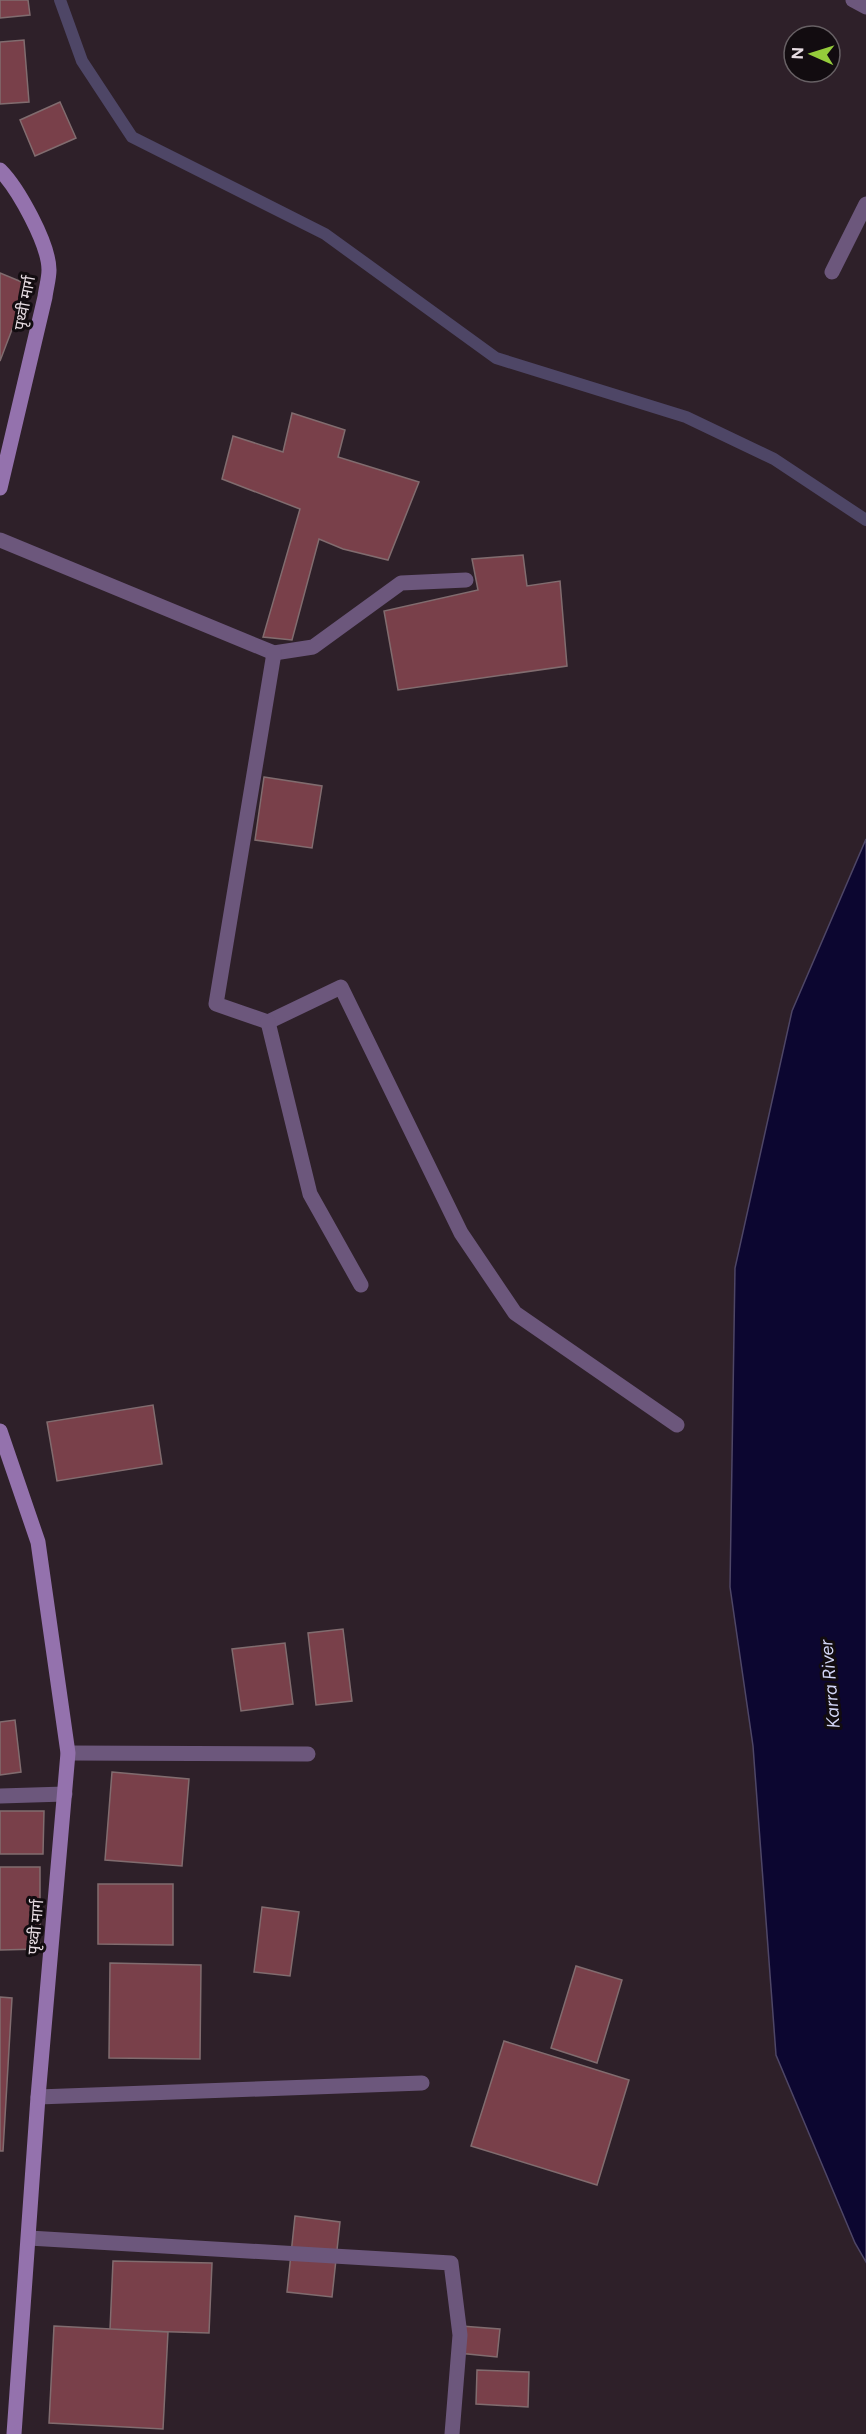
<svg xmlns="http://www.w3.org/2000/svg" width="866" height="2434" font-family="Figtree,'Noto Sans Devanagari',sans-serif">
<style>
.water{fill:#0c0630;stroke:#4e4666;stroke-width:1.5}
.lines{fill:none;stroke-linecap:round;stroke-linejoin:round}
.stream{stroke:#4e4666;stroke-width:12}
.building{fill:#79404a;stroke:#816c6f;stroke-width:1.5}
.lane{stroke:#6c577c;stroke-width:15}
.street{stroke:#6c577c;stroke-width:15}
.secondary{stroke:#9472ad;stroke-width:15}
.labels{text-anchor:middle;stroke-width:6;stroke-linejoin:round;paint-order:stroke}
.street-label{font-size:16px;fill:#e7dde3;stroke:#120c10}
.water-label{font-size:18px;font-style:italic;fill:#d2d5f5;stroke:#120c10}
</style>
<rect width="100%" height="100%" fill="#2e2029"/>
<!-- water -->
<path class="water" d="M866 839V2262L855 2243 776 2055 753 1746 730 1587 735 1268 792 1011Z"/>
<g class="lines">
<!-- stream -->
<path class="stream" d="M60 0 82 61 132 137 325 234 496 358 686 417 774 459 866 520"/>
</g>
<!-- building -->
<g class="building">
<path d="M0 0H28L30 15 0 18Z"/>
<path d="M24 40 29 102 0 104V42Z"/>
<path d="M60 102 76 138 35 156 20 120Z"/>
<path d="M0 273 29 285 0 361Z"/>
<path d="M292 413 345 430 338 457 419 482 388 560 343 549 319 539 292 640 263 637 300 509 222 479 233 436 283 452Z"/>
<path d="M523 555 527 586 560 581 567 666 398 690 384 611 478 590 472 559Z"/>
<path d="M264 777 322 786 312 848 255 840Z"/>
<path d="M153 1405 162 1464 57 1481 47 1422Z"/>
<path d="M343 1629 352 1701 316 1705 308 1633Z"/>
<path d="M285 1643 293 1704 241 1711 232 1649Z"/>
<path d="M15 1720 21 1772 0 1775V1722Z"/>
<path d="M112 1772 189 1779 182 1866 105 1860Z"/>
<path d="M0 1811H44L43 1854H0Z"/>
<path d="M0 1867H40V1949L0 1950Z"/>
<path d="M98 1884H173V1945L98 1944Z"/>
<path d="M262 1907 299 1912 290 1976 254 1972Z"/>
<path d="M110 1963 201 1965 200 2059 109 2058Z"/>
<path d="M576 1966 622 1980 597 2063 551 2048Z"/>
<path d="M0 1997 12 1998 3 2151H0Z"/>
<path d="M504 2041 629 2080 597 2185 471 2146Z"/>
<path d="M295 2216 340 2222 332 2297 287 2292Z"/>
<path d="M113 2261 212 2263 209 2333 110 2330Z"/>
<path d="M54 2326 168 2332 163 2429 49 2423Z"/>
<path d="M461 2326 500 2329 497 2357 458 2353Z"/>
<path d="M477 2370 529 2372 528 2407 476 2404Z"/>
</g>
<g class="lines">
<!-- lane -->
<g class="lane">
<path d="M853 0 866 7"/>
<path d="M832 272 866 204"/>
<path d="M0 1796 65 1794"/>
</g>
<!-- street -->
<g class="street">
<path d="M0 540 274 653 313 647 401 583 466 580"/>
<path d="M274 653 216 1004 268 1022 341 987 461 1233 515 1313 677 1425"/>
<path d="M268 1022 310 1194 361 1285"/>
<path d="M68 1753 308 1754"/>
<path d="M38 2097 422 2083"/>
<path d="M29 2238 451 2263 460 2335 452 2434"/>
</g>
<!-- secondary -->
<g class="secondary">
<path d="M0 170C18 188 49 244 49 270 49 279 46 288 45 297L0 488"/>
<path d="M0 1431 38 1542 68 1753 38 2097 14 2434"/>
</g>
</g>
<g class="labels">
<!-- street labels -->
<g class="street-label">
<text transform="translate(24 303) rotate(-79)" y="6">पृथ्वी मार्ग</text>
<text transform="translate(35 1927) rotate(-85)" y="6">पृथ्वी मार्ग</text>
</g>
<!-- water labels -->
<g class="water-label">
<text transform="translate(830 1684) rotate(-95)" y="6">Karra River</text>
</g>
</g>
<!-- north arrow -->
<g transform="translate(812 54) rotate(273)"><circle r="28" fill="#120c10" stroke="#676064" stroke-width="1.5"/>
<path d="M0-4.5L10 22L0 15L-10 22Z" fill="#95cc3b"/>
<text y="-9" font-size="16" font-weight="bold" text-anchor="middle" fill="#e7dde3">N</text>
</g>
</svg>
